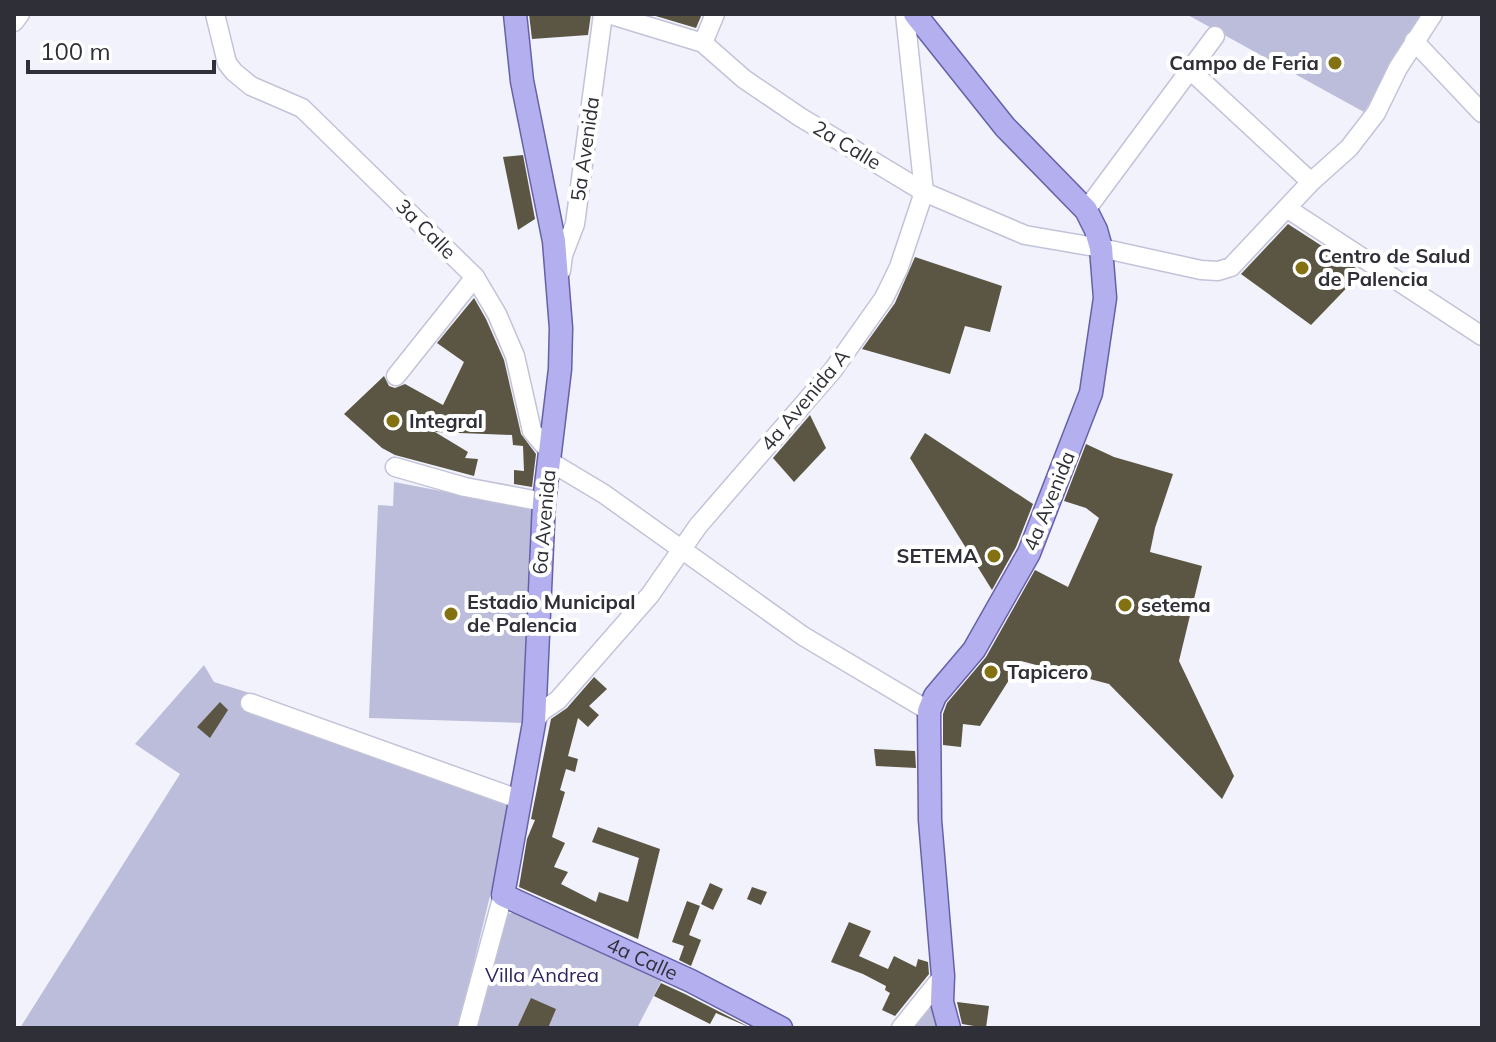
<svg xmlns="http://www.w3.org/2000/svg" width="1496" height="1042" font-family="Mulish,sans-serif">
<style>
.green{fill:#bbbddb}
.building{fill:#5b5643}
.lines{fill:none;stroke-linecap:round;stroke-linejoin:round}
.minor-casing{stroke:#c2c3d9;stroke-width:21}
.major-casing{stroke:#6561a7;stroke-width:25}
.minor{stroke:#fff;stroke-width:18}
.major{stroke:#b4b0ef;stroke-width:22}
.poi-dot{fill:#847112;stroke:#fff;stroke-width:3}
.labels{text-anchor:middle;stroke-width:8;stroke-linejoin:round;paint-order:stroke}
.poi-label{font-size:20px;font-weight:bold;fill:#2f2f37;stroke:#fff;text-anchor:start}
.street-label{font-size:20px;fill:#2f2f37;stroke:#fff}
.park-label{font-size:20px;fill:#2c265f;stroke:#fff}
</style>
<rect width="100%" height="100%" fill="#f2f2fc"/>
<!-- green -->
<g class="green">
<path d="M1186 14H1425L1364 112Z"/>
<path d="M394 482 534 509 524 723 369 718 378 505 393 506Z"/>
<path d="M204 665 214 682 253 694 248 713 512 805 458 1028H20L180 774 135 744Z"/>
<path d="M523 909 665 974 637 1028H474L502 916Z"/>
<path d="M932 998 944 1028H907Z"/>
</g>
<!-- building -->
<g class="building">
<path d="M529 14H591L588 35 532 39Z"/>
<path d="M649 14H702L696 28Z"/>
<path d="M523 155 535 219 518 230 503 157Z"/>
<path d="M1288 224 1362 272 1311 325 1241 274Z"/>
<path d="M915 257 1002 286 990 332 965 326 950 374 862 349 895 303Z"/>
<path d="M474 298 486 319 504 360 521 434 536 454 532 487 514 484V470L524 471 523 446 513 445 512 435 435 432 468 452 465 458 478 459 474 476 395 455 382 448 344 414 384 376 389 386 395 388 405 384 443 405 464 362 437 343Z"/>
<path d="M810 415 826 448 794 482 773 458Z"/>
<path d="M925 433 1033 504 1016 547 992 590 910 458Z"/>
<path d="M1086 444 1114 457 1173 474 1155 528 1150 552 1202 566 1179 661 1234 776 1222 799 1109 684 1021 661 980 726 963 724 961 747 943 745V714L947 703 986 657 1035 570 1068 587 1099 518 1086 508 1064 501Z"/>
<path d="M594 677 607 689 589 706 599 715 588 727 578 718 568 756 578 759 575 772 566 769 560 790 565 792 552 837 565 843 554 867 568 872 561 884 596 902 599 892 628 902 639 858 592 842 598 827 660 849 638 939 519 887 527 839 535 820 531 819 551 719 567 708Z"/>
<path d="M220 702 228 710 210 738 197 727Z"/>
<path d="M874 749 915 751 916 768 876 766Z"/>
<path d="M710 883 723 889 713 910 701 904Z"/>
<path d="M752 887 767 892 761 905 747 899Z"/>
<path d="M687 901 700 906 689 935 701 940 691 966 679 960 684 946 672 942Z"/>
<path d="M849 922 871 931 859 956 888 969 894 956 916 967 918 959 928 962 929 974 895 1016 882 1010 890 993 885 990 886 986 863 974 831 962Z"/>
<path d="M661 983 685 994 751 1028 716 1013 710 1024 654 996Z"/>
<path d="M531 998 556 1009 548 1028H517Z"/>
<path d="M957 1002 989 1006 986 1028 962 1024Z"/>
</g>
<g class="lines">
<!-- minor casing -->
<g class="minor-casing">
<g id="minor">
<path d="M215 14 227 63 234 72 251 86 302 108 475 277 497 314 515 356 532 431 550 452"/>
<path d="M608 14 703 43 744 79 800 117 924 192 1025 235 1101 248 1201 270 1218 271 1231 267 1311 182 1349 148 1376 113 1398 68 1433 14"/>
<path d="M14 22 20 14"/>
<path d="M1414 41 1482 113"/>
<path d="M703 43 715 14"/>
<path d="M1189 69 1311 182"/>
<path d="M1288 209 1482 336"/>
<path d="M1086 210 1215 36"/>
<path d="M561 271 563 255 575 224 603 14"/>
<path d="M396 376 475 277"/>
<path d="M549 461 604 494 803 636 929 711"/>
<path d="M395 467 465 487 544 502"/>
<path d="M250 703 521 800"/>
<path d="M534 723 542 711 558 700 650 595 698 526 833 370 884 298 899 267 924 192 905 14"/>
<path d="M467 1028 503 895"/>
<path d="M901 1028 943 976"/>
</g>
</g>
<!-- major casing -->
<g class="major-casing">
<g id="major">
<path id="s1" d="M515 14 522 81 554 241 561 328 560 369 544 502 534 723 503 895 691 981 781 1028"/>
<path d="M915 14 1005 127 1086 210 1096 230 1101 248 1105 298 1091 393 1029 553 974 650 935 696 929 711 930 820 943 976 942 1002 949 1028"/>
</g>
</g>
<!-- minor -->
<use href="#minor" class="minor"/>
<!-- major -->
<use href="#major" class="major"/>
</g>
<!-- markers -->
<g class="poi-dot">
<circle cx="1335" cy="63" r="8"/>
<circle cx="1302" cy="268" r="8"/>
<circle cx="393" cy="421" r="8"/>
<circle cx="994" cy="556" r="8"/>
<circle cx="1125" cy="605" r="8"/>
<circle cx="451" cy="614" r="8"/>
<circle cx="991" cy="672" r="8"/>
</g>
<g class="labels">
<!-- poi labels -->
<g class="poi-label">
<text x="1319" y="70" text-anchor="end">Campo de Feria</text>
<text x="1318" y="263">Centro de Salud<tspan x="1318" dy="23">de Palencia</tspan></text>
<text x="409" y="428">Integral</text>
<text x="978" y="563" text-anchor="end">SETEMA</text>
<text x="467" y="609">Estadio Municipal<tspan x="467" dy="23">de Palencia</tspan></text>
<text x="1141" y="612">setema</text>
<text x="1007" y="679">Tapicero</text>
</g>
<!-- street labels -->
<g class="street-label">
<text transform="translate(847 145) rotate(31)" y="7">2a Calle</text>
<text transform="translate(585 149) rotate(-82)" y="7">5a Avenida</text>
<text transform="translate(426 229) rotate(45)" y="7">3a Calle</text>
<text transform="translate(805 400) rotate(-50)" y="7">4a Avenida A</text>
<text transform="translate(1049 501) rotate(-68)" y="7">4a Avenida</text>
<text transform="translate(544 522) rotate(-85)" y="7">6a Avenida</text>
<text dy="7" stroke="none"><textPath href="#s1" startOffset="1042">4a Calle</textPath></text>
</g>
<!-- park labels -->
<g class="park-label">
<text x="542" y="982">Villa Andrea</text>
</g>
</g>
<!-- border -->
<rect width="1496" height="1042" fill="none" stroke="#2f2f37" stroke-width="32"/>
<!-- scale -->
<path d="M28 60v12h186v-12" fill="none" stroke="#2f2f37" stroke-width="4"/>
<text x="40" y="60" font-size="24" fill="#2f2f37" stroke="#ffffff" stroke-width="6" paint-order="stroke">100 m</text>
</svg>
